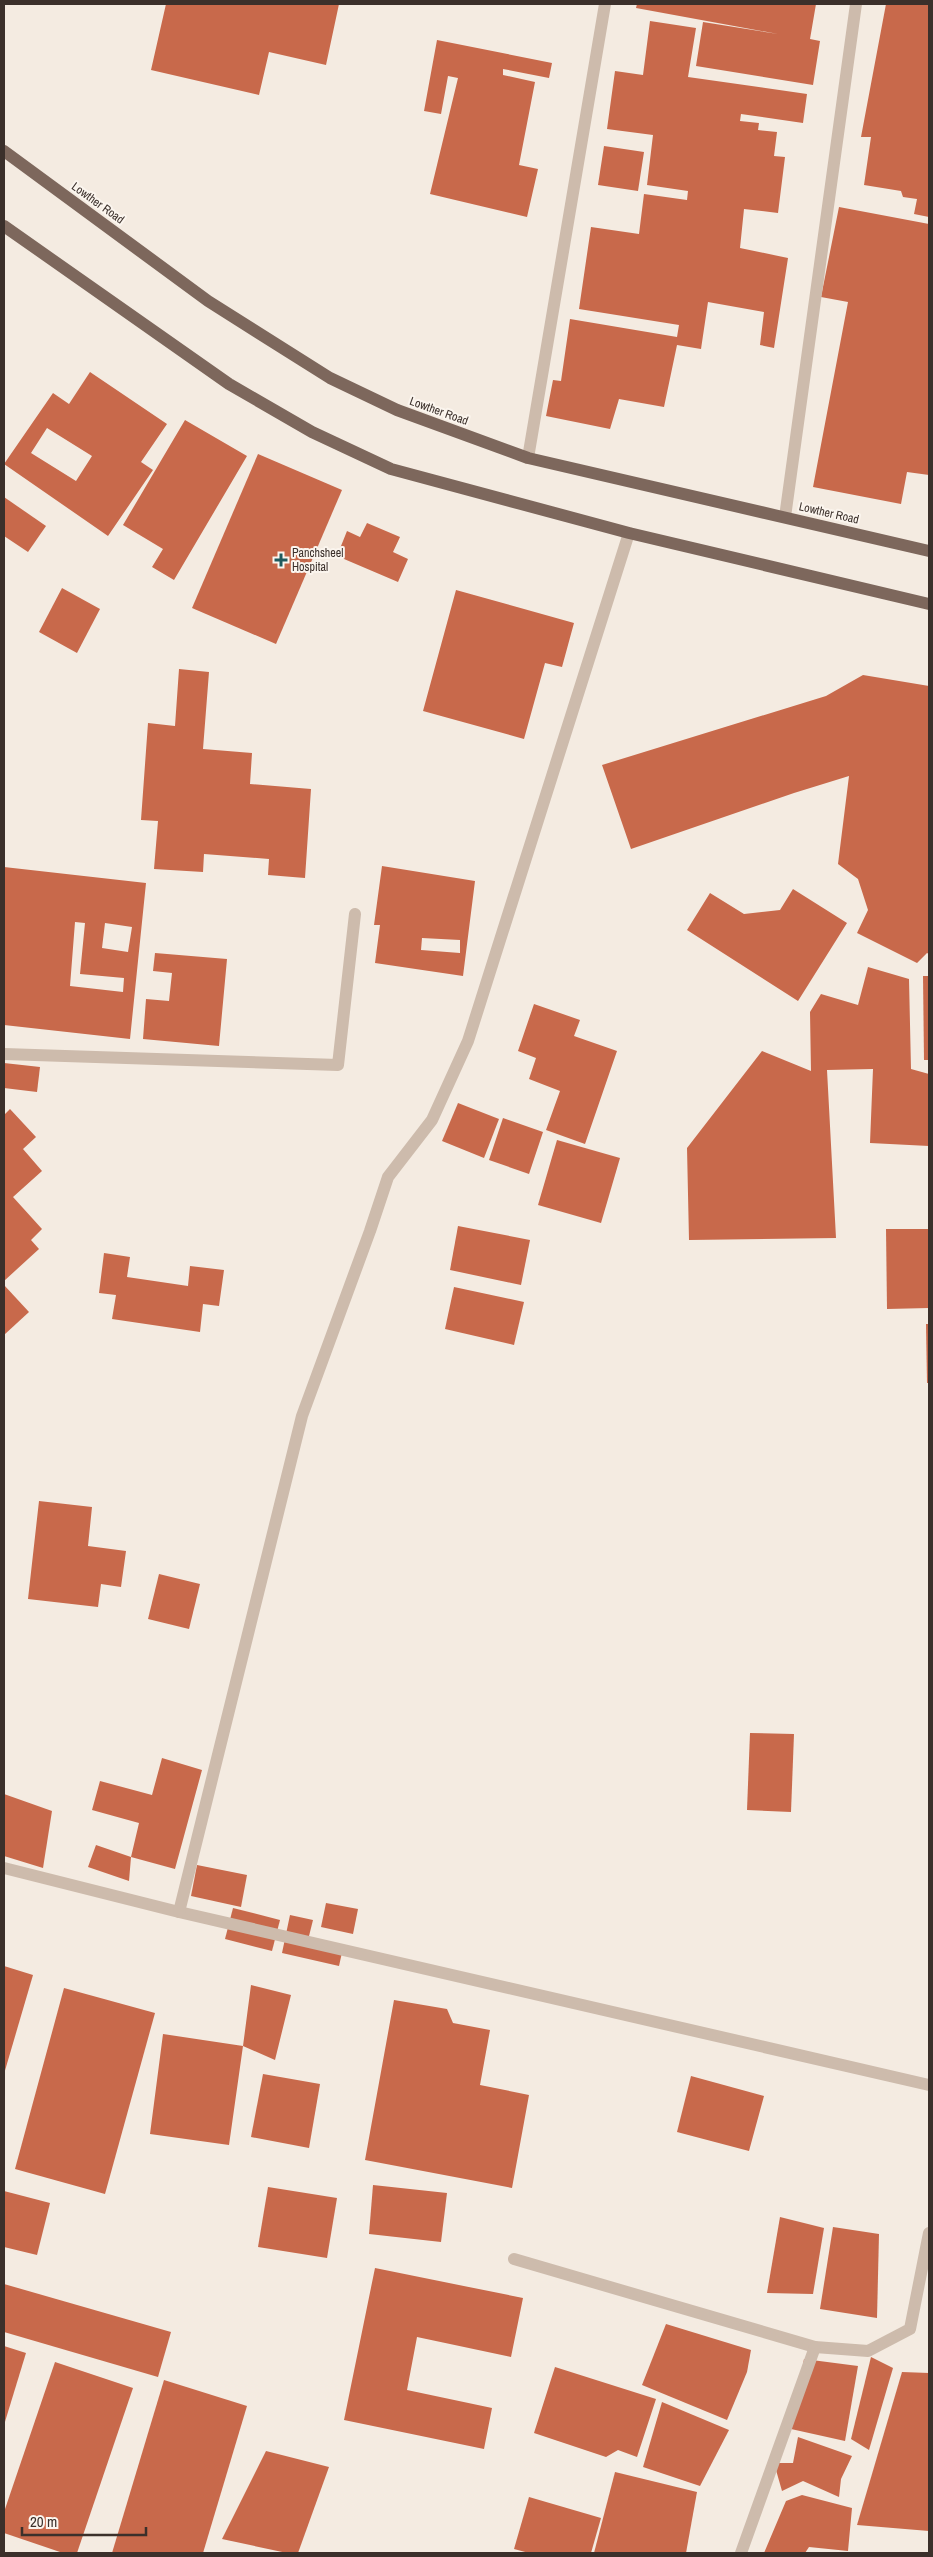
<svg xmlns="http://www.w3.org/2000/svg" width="933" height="2557" font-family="'Archivo Narrow',sans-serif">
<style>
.building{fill:#c8694b;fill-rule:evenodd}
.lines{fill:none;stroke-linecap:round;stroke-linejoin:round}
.street{stroke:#cdbbac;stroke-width:12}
.primary{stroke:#7d675c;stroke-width:12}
.poi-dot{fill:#1f5a5e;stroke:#fbf5ee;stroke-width:2}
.labels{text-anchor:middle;stroke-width:4;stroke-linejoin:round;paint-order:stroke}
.street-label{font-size:12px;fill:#3b302b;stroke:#fbf5ee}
.poi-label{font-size:12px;fill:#3b302b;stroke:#fbf5ee;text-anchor:start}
</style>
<rect width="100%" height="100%" fill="#f4ebe1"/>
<!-- building -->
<g class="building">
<path d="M166 4H339L326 65 269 52 259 95 151 70Z"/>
<path d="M637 4H816L810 39 820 41 813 85 696 66 703 22 778 34 636 8Z"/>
<path d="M886 4H929V217L914 214 917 199 903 197 901 191 864 185 871 137H861Z"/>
<path d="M650 21 696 28 688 77 807 94 803 123 741 114 740 121 759 123 758 130 777 132 774 156 785 157 778 213 744 209 740 248 788 258 774 348 760 345 764 312 708 302 701 349 677 345 664 407 619 399 610 429 546 416 553 380 561 381 570 319 677 337 679 325 579 309 591 227 639 234 644 194 687 200 688 191 647 185 653 135 607 129 615 71 643 75Z"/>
<path d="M437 40 552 63 549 78 503 69V75L535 82 519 165 538 169 527 217 430 194 458 78 448 76 441 114 424 111Z"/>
<path d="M604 146 644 152 638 191 598 185Z"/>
<path d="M839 207 929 224V475L907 472 901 504 813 487 848 302 821 297Z"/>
<path d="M90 372 167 424 141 462 153 470 108 536 4 464 53 393 69 404ZM47 428 92 456 76 481 31 453Z"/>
<path d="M185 420 247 456 174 580 152 567 163 549 123 525Z"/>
<path d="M258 454 342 490 276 644 192 608Z"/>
<path d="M4 497 46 526 28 552 4 536Z"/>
<path d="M367 523 400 537 393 552 408 559 398 582 337 556 347 531 360 537Z"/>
<path d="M62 588 100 609 77 653 39 632Z"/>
<path d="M456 590 574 623 562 667 545 663 524 739 423 711Z"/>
<path d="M179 669 209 672 203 749 252 753 250 784 311 789 305 878 268 875 269 859 204 854 203 872 154 869 158 821 141 820 148 723 175 726Z"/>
<path d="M863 675 929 686V954L927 953 917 963 857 933 868 910 858 879 838 864 849 776 794 793 631 849 602 765 826 696Z"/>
<path d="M382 866 475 881 463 976 375 963 380 925H374ZM422 938 460 940V953L421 950Z"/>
<path d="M4 867 146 883 130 1039 4 1025ZM75 922 85 923 80 974 124 978 123 992 70 986ZM105 923 132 927 128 952 102 948Z"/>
<path d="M793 889 847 923 798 1001 687 930 710 893 744 914 780 910Z"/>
<path d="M155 953 227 959 219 1046 143 1039 146 999 169 1001 172 973 153 971Z"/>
<path d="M868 967 909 979 911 1069 929 1074V1146L870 1143 873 1069 827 1070 836 1238 689 1240 687 1148 762 1051 811 1071 810 1012 821 994 858 1005Z"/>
<path d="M923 976H929V1060H924Z"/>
<path d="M534 1004 580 1020 574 1036 617 1051 585 1144 546 1130 560 1091 529 1079 536 1058 518 1051Z"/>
<path d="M4 1063 40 1067 37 1092 4 1088Z"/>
<path d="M458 1103 499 1119 484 1158 442 1141Z"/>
<path d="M10 1109 36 1137 23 1149 42 1171 13 1197 42 1229 31 1240 39 1249 4 1281V1115Z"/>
<path d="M503 1118 543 1132 529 1174 489 1160Z"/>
<path d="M557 1140 620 1158 601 1223 538 1205Z"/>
<path d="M458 1226 530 1240 521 1285 450 1270Z"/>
<path d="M886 1229H929V1308L887 1309Z"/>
<path d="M104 1253 130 1257 127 1277 188 1286 190 1266 224 1270 219 1306 203 1304 200 1332 112 1319 116 1295 99 1293Z"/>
<path d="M4 1285 29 1312 4 1335Z"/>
<path d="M454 1287 524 1302 514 1345 445 1329Z"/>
<path d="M926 1324H929V1383H927Z"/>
<path d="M39 1501 92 1507 88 1546 126 1551 121 1587 101 1584 98 1607 28 1599Z"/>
<path d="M159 1574 200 1584 189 1629 148 1619Z"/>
<path d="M750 1733 794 1734 791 1812 747 1810Z"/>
<path d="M162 1758 202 1770 175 1869 131 1857 129 1881 88 1867 96 1845 131 1857 139 1823 92 1810 100 1781 152 1795Z"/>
<path d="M4 1794 52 1811 43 1868 4 1856Z"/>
<path d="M197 1865 247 1875 241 1907 191 1896Z"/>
<path d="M326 1903 358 1909 353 1934 321 1927Z"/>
<path d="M233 1908 280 1920 272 1951 225 1939Z"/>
<path d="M290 1915 313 1920 308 1940 343 1948 339 1966 282 1953Z"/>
<path d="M4 1966 33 1975 4 2074Z"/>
<path d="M251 1985 291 1995 275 2060 243 2046 229 2145 150 2134 163 2034 243 2046Z"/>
<path d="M64 1988 155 2013 105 2194 15 2169Z"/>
<path d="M394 2000 447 2009 453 2023 490 2030 480 2085 529 2095 512 2188 365 2160Z"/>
<path d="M263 2074 320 2084 309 2148 251 2137Z"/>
<path d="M691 2076 764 2096 749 2151 677 2132Z"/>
<path d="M373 2185 447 2193 441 2242 369 2234Z"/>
<path d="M268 2187 337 2198 327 2258 258 2247Z"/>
<path d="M4 2191 50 2203 37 2255 4 2247Z"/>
<path d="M780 2217 824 2228 813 2294 767 2293Z"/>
<path d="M833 2227 879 2234 877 2318 820 2309Z"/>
<path d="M375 2268 523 2298 511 2357 417 2337 407 2390 492 2408 484 2449 344 2420Z"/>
<path d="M4 2284 171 2332 158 2377 4 2332Z"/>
<path d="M666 2324 751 2350 747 2372 727 2420 642 2385Z"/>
<path d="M4 2346 26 2353 4 2425Z"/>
<path d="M871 2357 893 2368 869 2450 851 2439Z"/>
<path d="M804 2359 858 2366 845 2441 791 2429Z"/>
<path d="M55 2362 133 2388 77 2553H63L4 2533V2512Z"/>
<path d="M555 2367 656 2399 637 2457 618 2450 606 2457 534 2433Z"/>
<path d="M902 2372 929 2373V2531L857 2525Z"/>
<path d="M164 2380 247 2406 203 2553H112Z"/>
<path d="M662 2402 729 2430 700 2486 643 2467Z"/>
<path d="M798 2437 852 2456 841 2479 839 2497 803 2481 782 2491 774 2463H793Z"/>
<path d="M266 2451 329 2467 298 2553H287L222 2539Z"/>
<path d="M615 2472 697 2492 686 2553H594Z"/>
<path d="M802 2495 852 2508 848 2551 809 2547 805 2553H764L786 2501Z"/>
<path d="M529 2497 601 2518 591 2553H529L514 2549Z"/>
</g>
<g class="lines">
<!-- street -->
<g class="street">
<path d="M528 458 605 4"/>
<path d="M785 517 856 4"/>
<path d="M4 1054 338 1065 355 914"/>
<path d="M4 1868 179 1912 929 2085"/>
<path d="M179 1912 302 1416 370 1231 388 1177 432 1120 468 1041 629 533"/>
<path d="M514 2259 815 2347 868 2351 910 2329 929 2233"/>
<path d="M741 2553 815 2347"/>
</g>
<!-- primary -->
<g class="primary">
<path d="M4 151 208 301 330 378 397 410 528 458 929 551"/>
<path d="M4 226 229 384 312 432 391 469 629 533 929 604"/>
</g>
</g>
<!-- markers -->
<path class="poi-dot" d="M278.5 552.5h5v5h5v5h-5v5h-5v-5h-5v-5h5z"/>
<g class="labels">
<!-- street labels -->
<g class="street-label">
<text transform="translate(98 203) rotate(36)" y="4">Lowther Road</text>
<text transform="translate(439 411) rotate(20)" y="4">Lowther Road</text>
<text transform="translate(829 513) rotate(13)" y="4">Lowther Road</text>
</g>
<!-- poi labels -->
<g class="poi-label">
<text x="292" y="557">Panchsheel<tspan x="292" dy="14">Hospital</tspan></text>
</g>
</g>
<!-- border -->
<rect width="933" height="2557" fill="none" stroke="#3b302b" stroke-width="10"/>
<!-- scale -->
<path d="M22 2527v8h124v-8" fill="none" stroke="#3b302b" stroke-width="2.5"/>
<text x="30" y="2527" font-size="15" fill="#3b302b" stroke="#fbf5ee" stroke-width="4" paint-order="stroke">20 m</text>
</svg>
